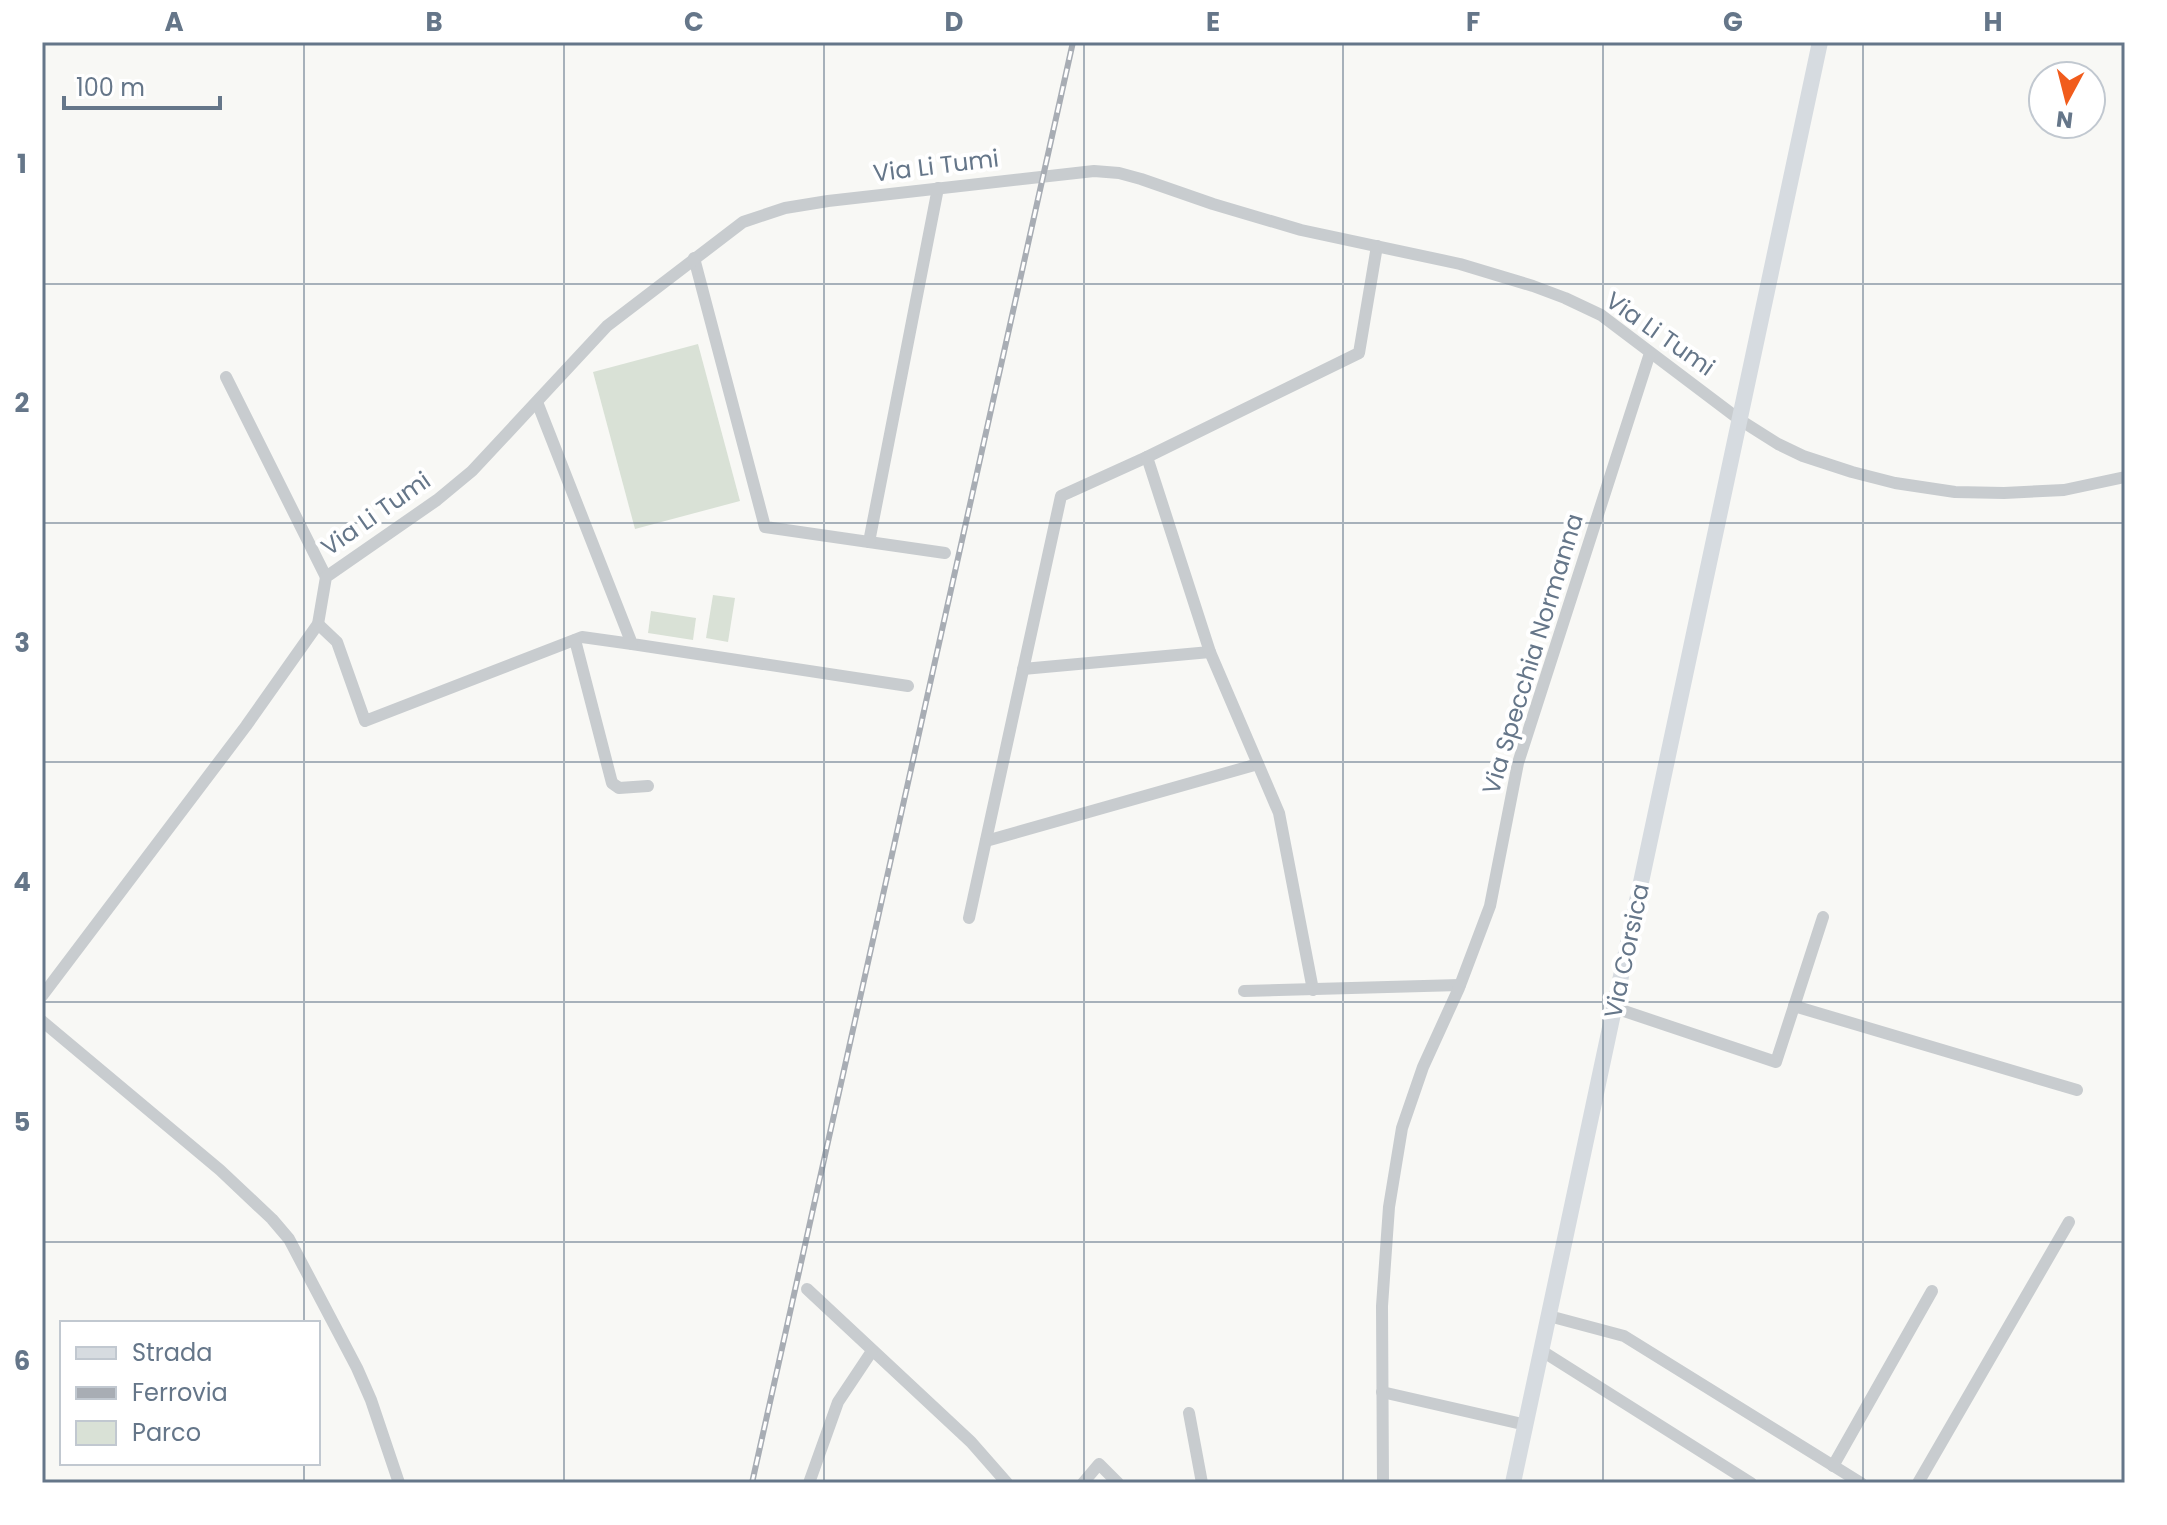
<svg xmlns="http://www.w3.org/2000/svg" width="2167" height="1525" font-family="Poppins,sans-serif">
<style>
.green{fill:#d9e1d6}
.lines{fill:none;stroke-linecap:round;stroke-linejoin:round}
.minor{stroke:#c8cccf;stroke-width:12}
.major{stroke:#d6dbe0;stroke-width:16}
.rail-casing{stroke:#a8adb4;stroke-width:6}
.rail{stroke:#fff;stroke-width:3;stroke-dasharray:9;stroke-linecap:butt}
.grid{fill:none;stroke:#657689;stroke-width:2;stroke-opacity:0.55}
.labels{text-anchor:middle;stroke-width:8;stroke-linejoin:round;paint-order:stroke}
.street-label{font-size:24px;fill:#657689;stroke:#fff}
.neatline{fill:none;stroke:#657689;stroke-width:3}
.grid-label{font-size:26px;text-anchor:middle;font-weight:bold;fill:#657689}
</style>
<rect width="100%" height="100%" fill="#f8f8f5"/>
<!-- green -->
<g class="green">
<path d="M698 344 740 501 635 529 593 372Z"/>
<path d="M713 595 735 598 728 642 706 638Z"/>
<path d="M651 611 696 618 693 640 648 633Z"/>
</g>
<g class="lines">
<!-- minor -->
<g class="minor">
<path d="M694 258 765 527 945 553"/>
<path d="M226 377 326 577"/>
<path d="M537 402 632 644 908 686"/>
<path d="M869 542 938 188"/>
<path d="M318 624 337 642 365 721 582 637 632 644"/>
<path d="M575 640 612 783 619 788 648 786"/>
<path d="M1023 669 1210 652"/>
<path d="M986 841 1258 764"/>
<path d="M969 918 1061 496 1147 457"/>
<path d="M1313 990 1279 813 1210 652 1147 457 1359 353 1377 246"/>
<path d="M1244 991 1460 985"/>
<path d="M42 996 246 726 318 624 326 577 437 500 472 471 607 326 743 222 785 208 828 201 1094 171 1119 173 1141 179 1213 204 1301 230 1460 264 1533 286 1565 298 1601 315 1740 420 1778 444 1803 456 1852 472 1895 483 1955 492 2004 493 2064 490 2125 477"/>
<path d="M1794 1006 2077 1090"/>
<path d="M1615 1008 1776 1062 1823 917"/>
<path d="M42 1021 220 1170 272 1219 289 1239 357 1368 371 1400 399 1483"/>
<path d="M807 1289 971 1442 1007 1483"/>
<path d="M1549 1316 1624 1336 1861 1483"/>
<path d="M1542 1351 1751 1483"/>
<path d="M1382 1392 1526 1425"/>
<path d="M1189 1413 1202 1483"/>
<path d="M1833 1466 1932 1291"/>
<path d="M809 1483 838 1402 872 1351"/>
<path d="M1083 1483 1099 1464 1118 1483"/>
<path d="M1383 1483 1382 1306 1389 1207 1402 1128 1423 1067 1459 988 1490 906 1518 763 1650 353"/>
<path d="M1918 1483 2069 1222"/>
</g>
<!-- major -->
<path class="major" d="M1513 1483 1820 42"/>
<!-- rail casing -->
<g class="rail-casing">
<path id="rail" d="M752 1483 1073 42"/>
</g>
<!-- rail -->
<use href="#rail" class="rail"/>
</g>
<!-- grid -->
<path class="grid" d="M304 42V1323M564 42V1483M824 42V1483M1084 42V1483M1343 42V1483M1603 42V1483M1863 42V1483M42 284H2125M42 523H2125M42 762H2125M42 1002H2125M42 1242H2125M304 1463V1483"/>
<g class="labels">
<!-- street labels -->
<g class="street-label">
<text transform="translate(936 166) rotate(-7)" y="8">Via Li Tumi</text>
<text transform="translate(1660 334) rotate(35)" y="8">Via Li Tumi</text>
<text transform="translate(376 514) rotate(-35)" y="8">Via Li Tumi</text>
<text transform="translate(1533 654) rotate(-73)" y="8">Via Specchia Normanna</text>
<text transform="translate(1627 951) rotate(-78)" y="8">Via Corsica</text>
</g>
</g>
<!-- border -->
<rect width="2167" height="1525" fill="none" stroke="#ffffff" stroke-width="88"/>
<!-- legend -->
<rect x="60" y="1321" width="260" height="144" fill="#ffffff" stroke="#c1c8d0" stroke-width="2"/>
<rect x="76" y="1347" width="40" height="12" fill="#d6dbe0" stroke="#c1c8d0" stroke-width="2"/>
<text x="132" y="1361" font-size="24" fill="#657689">Strada</text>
<rect x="76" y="1387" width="40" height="12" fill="#a8adb4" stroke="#c1c8d0" stroke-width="2"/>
<text x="132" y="1401" font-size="24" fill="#657689">Ferrovia</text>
<rect x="76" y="1421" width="40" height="24" fill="#d9e1d6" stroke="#c1c8d0" stroke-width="2"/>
<text x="132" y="1441" font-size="24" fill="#657689">Parco</text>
<!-- north arrow -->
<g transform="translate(2067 100) rotate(187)"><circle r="38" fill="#ffffff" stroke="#c1c8d0" stroke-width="2"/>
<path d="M0-6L14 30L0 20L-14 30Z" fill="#f15c1c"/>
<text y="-12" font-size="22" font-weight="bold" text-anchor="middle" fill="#657689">N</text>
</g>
<!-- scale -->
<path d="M64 96v12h156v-12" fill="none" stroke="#657689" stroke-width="4"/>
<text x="76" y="96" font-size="24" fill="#657689" stroke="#ffffff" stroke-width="6" paint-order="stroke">100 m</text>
<rect x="44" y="44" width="2079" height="1437" class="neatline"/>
<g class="grid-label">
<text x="174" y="31">A</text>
<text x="434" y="31">B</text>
<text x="694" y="31">C</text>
<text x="954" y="31">D</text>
<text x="1213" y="31">E</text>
<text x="1473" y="31">F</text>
<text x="1733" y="31">G</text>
<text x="1993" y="31">H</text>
<text x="22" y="173">1</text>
<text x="22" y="412">2</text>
<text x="22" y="652">3</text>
<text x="22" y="891">4</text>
<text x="22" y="1131">5</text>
<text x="22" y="1370">6</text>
</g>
</svg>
